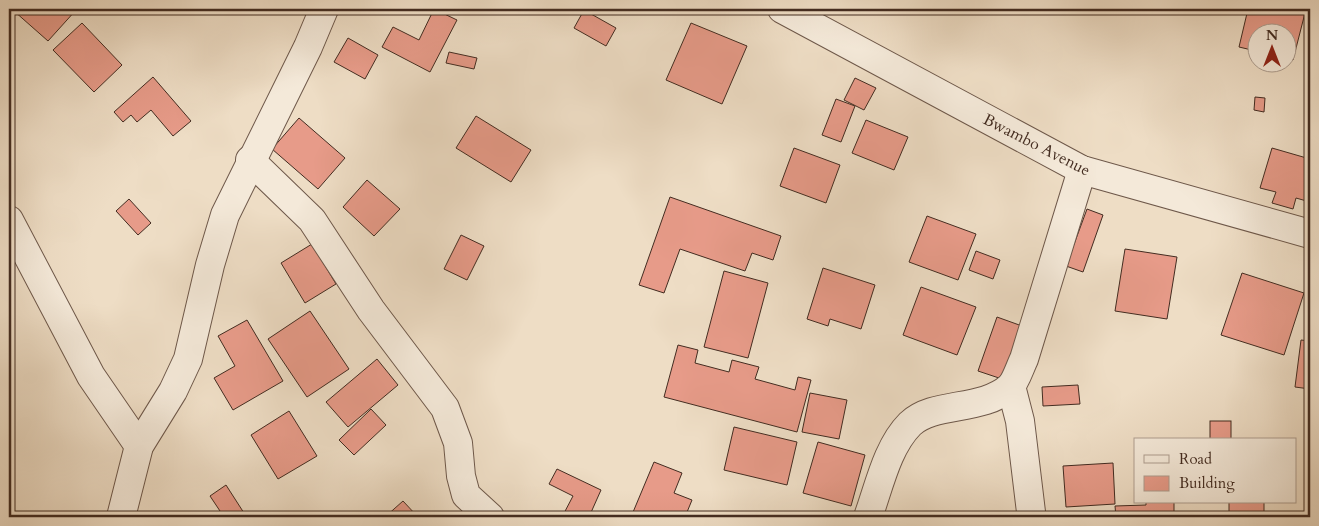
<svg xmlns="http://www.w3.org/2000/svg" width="1319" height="526" font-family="Cardo,serif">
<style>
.building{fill:#e79b89;stroke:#432c21}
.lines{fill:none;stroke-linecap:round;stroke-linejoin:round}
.street-casing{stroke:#6e584a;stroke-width:30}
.street{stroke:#f4e9d9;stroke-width:28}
.labels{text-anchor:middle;stroke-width:4.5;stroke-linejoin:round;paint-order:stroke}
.street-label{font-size:16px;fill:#432c21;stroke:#f4e9d9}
</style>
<rect width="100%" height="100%" fill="#eeddc5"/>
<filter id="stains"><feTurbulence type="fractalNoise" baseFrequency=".004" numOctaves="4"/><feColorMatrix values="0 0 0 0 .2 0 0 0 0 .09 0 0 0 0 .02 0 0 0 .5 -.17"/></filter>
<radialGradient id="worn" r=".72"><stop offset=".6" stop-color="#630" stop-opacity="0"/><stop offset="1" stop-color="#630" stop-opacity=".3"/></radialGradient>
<!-- building -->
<g class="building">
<path d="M16 9H74L76 10 48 41 14 11Z"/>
<path d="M434 9 457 20 430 72 382 47 393 27 419 40Z"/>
<path d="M1248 9H1306L1293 60 1286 58V32H1256V51L1239 47Z"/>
<path d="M584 10 616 28 606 46 574 28Z"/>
<path d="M82 23 122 65 94 92 53 50Z"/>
<path d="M691 23 747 46 722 104 666 80Z"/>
<path d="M348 38 378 55 365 79 334 62Z"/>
<path d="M449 52 477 58 474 69 446 63Z"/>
<path d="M153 77 191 121 173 136 151 110 137 122 131 115 123 122 114 112Z"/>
<path d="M855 78 876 88 864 110 844 100Z"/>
<path d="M1255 97 1265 98 1264 112 1254 110Z"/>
<path d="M836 99 855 106 841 142 822 135Z"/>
<path d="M476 116 531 150 511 182 456 148Z"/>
<path d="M299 118 345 158 318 189 272 149Z"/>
<path d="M866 120 908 137 894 170 852 153Z"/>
<path d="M794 148 840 165 826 203 780 186Z"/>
<path d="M1272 148 1310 159V202L1296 198 1293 209 1272 203 1276 192 1260 188Z"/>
<path d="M367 180 400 209 374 236 343 207Z"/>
<path d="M670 197 781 236 773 260 752 253 745 271 680 249 664 293 639 285Z"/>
<path d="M129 199 151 223 138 235 116 211Z"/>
<path d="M1087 209 1103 215 1083 272 1066 266Z"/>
<path d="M927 216 976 234 958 280 909 262Z"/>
<path d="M461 235 484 246 467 280 444 269Z"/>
<path d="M312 244 336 284 305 303 281 263Z"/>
<path d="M1125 249 1177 257 1167 319 1115 311Z"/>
<path d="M976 251 1000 260 993 279 969 270Z"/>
<path d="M823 268 875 285 861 329 830 319 828 326 807 319Z"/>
<path d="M724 271 768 283 748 358 704 347Z"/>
<path d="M1242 273 1304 293 1284 355 1221 335Z"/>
<path d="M921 287 976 307 957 355 903 335Z"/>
<path d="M310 311 349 369 307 397 268 339Z"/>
<path d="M997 317 1022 326 1002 379 978 371Z"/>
<path d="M247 320 283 381 233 410 214 378 235 366 218 336Z"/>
<path d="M1301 340 1310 341V389L1295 387Z"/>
<path d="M678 345 698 350 695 363 729 372 732 360 759 367 755 379 795 390 798 377 811 380 797 432 664 397Z"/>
<path d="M377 359 398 385 348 427 326 402Z"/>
<path d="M1078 385 1080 404 1043 406 1042 387Z"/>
<path d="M810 393 847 400 839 439 802 432Z"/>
<path d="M371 409 386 425 354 455 339 440Z"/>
<path d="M289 411 317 456 278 479 251 435Z"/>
<rect x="1210" y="421" width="21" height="19"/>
<path d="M734 427 797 442 787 485 724 470Z"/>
<path d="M818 442 865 455 851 506 803 493Z"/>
<path d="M654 462 682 473 674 493 692 500 685 517H631Z"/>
<path d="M1113 463 1115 504 1066 507 1063 466Z"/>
<path d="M557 469 601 490 589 517H562L573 496 549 484Z"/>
<path d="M226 485 244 513 237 517H224L210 496Z"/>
<path d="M403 501 417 516 385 517Z"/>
<path d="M1146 502H1174V517H1116L1115 506 1146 505Z"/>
<rect x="1229" y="502" width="35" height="15"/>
</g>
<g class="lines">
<!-- street casing -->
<g class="street-casing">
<g id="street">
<path d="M782 9 1082 170 1310 234"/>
<path d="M250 160 312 220 371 310 445 408 458 443 461 476 466 495 490 517"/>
<path d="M9 220 91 376 139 446"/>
<path d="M1011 386 1020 421 1031 512"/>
<path d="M121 517 139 446 173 391 188 359 210 265 225 215 308 47 324 9"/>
<path d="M868 517C879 487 887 447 910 424 934 401 982 412 1010 387 1016 381 1020 367 1024 359L1082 170"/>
</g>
</g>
<!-- street -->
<use href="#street" class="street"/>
</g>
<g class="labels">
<!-- street labels -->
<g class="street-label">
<text transform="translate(1037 144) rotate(27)" y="6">Bwambo Avenue</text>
</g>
</g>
<!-- margin -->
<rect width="1319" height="526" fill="none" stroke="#eeddc5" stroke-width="30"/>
<rect x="10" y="10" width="1299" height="506" fill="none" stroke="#432c21" stroke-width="2.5"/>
<rect x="15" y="15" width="1289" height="496" fill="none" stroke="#432c21"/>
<!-- legend -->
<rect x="1134" y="438" width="162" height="65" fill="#f4e9d9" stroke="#ad9d8f"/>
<rect x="1144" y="455" width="25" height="8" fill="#f4e9d9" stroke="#ad9d8f"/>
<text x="1179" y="464" font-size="15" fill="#432c21">Road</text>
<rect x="1144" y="476" width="25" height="15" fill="#e79b89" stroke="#ad9d8f"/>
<text x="1179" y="488" font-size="15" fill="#432c21">Building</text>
<!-- north arrow -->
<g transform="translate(1272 48)"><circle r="24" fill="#f4e9d9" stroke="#ad9d8f"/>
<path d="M0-4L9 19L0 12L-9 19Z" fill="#8f2418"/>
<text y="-8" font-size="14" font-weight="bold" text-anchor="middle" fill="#432c21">N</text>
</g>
<rect width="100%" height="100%" filter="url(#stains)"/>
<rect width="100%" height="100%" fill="url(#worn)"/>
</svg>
